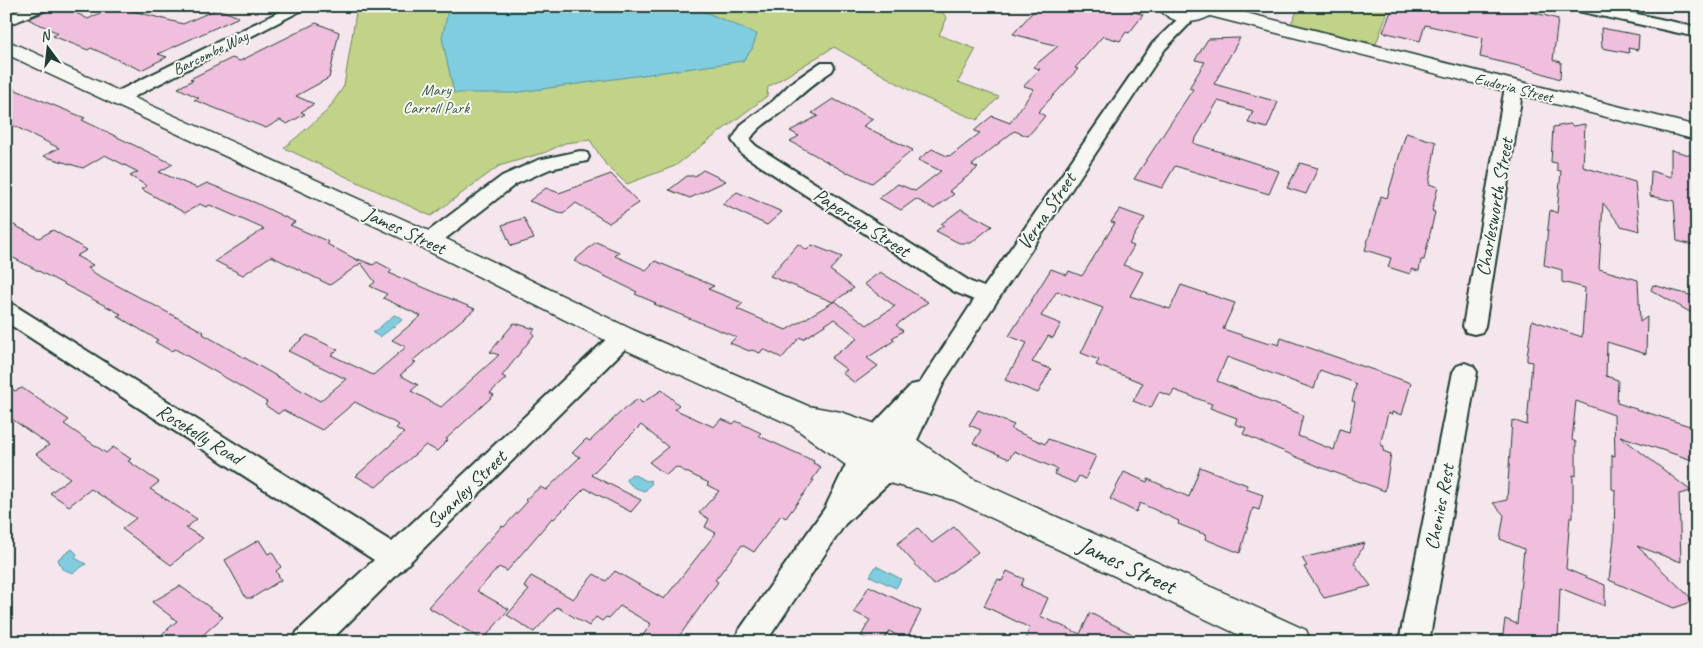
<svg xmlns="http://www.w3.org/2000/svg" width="1703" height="648" font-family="Caveat,sans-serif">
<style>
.green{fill:#c0d388;stroke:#70885e}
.water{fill:#81cde0;stroke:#5a939b}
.building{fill:#f1bfde;stroke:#1f3d34;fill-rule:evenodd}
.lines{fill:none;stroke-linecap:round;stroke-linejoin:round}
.street-casing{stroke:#1f3d34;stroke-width:4}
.secondary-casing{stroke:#1f3d34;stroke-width:3}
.street{fill:#f6f6f2;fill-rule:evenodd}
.secondary{fill:#f6f6f2;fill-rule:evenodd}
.labels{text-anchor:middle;stroke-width:4;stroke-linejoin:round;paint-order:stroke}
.far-street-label{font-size:16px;fill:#1f3d34;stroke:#f6f6f2}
.far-park-label{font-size:16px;fill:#3f5b45;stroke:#f6f6f2}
.street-label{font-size:20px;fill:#1f3d34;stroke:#f6f6f2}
.near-street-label{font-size:24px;fill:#1f3d34;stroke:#f6f6f2}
</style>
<rect width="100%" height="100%" fill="#f4e6ec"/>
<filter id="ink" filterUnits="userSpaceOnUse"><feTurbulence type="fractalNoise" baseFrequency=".02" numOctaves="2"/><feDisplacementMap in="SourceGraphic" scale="10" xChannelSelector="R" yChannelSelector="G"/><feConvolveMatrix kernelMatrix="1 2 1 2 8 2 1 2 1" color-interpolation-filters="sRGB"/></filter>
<g filter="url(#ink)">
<!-- green -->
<g class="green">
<path d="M357 6H937L947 18 939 35 976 49 958 82 999 97 977 120 918 95 834 47 768 87 767 96 675 166 627 184 606 165 590 140 565 143 546 152 499 166 431 216 284 148 327 111 344 86Z"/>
<path d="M1300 6H1390L1376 44 1291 23Z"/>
</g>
<!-- water -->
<g class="water">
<path d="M449 6H691L757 34 752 49 743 61 513 93H454L442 38Z"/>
<path d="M394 315 402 318 401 321 380 337 373 333Z"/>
<path d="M632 474 647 481 650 480 652 483 645 491C637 489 631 487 626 479Z"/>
<path d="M72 549 77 554 75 558 86 564 73 573 62 569 58 559Z"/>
<path d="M876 566 901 579 896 588 870 576Z"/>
</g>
<!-- building -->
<g class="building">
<path d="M51 6H63L88 19 114 6 183 24 217 9 239 17 158 54 167 57 141 70 91 48 88 50 53 36 58 33 28 19 48 11Z"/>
<path d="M1038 6H1133L1130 10 1143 15 1129 33 1126 32 1120 41 1103 36 1075 68 1078 69 1038 112 1045 116 1028 136 1014 131 972 165 978 168 949 191 954 194 934 209 916 199 901 210 879 198 898 184 915 191 941 171 918 160 932 149 947 156 952 155 980 133 974 131 992 116 1010 123 1034 89 1024 86 1040 69 1033 67 1058 46 1013 34Z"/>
<path d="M1393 6H1509L1558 19 1553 60 1561 62 1560 79 1527 68 1480 57 1483 38 1425 25 1420 41 1383 32Z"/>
<path d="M316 23 339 32 329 78 296 96 314 104 301 112 305 114 287 124 280 120 266 128 194 100 199 98 178 88 193 80 190 79 232 58 240 61Z"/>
<path d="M1601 28 1639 35 1638 50 1628 48 1629 53 1602 48Z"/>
<path d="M1240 38 1214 84 1278 102 1267 128 1248 123 1253 111 1218 101 1193 143 1279 171 1269 194 1175 166 1162 188 1134 179 1193 89 1189 88 1205 62 1195 60 1208 39Z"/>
<path d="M6 86 85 118 82 120 173 164 159 172 197 188 207 183 256 203 295 222 290 225 329 242 327 244 359 261 358 259 373 265 377 262 392 270 389 273 475 309 412 361 416 362 400 375 418 385 411 391 441 407 499 355 490 352 514 323 535 329 532 333 534 335 502 376 506 378 490 393 494 395 446 439 448 440 437 451 426 445 376 487 356 476 404 433 396 428 399 425 355 402 322 430 283 410 278 414 265 405 267 402 233 382 175 349 171 351 155 342 158 340 117 316 121 314 6 254V221L39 238 53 230 87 250 76 256 93 265 88 268 96 274 204 332 203 334 320 401 346 379 288 351 307 335 338 350 331 355 373 375 406 347 392 340 421 316 383 298 387 294 370 286 375 282 361 263 330 285 271 256 243 275 215 261 264 229 210 205 206 207 200 204 185 213 141 189 147 186 130 176 138 172 105 155 83 168 43 156 59 148 6 122Z"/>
<path d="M833 99 873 119 863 126 913 150 872 183 848 172 847 173 790 141 799 136 790 131 818 116 812 113Z"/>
<path d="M1570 124 1573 126 1585 124 1583 167 1635 182 1640 231 1621 226 1603 203 1599 269 1638 280 1640 322 1647 317 1646 354 1607 342 1606 376 1618 380 1617 403 1693 427 1695 461 1620 436 1691 491 1679 494 1681 562 1637 546 1694 601 1674 608 1609 580 1614 539 1615 490 1612 489V455L1615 456 1614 415 1576 401 1572 440 1576 442V476L1573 475V518L1570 516 1566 569 1605 585V606L1560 588 1558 642H1502L1505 619 1517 624 1524 549 1500 539 1504 515 1493 503 1507 500 1512 420 1527 425 1532 362 1527 361V357L1532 320 1582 337 1585 288 1562 282V270L1544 265 1550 210 1557 213 1561 171 1557 170V163L1551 162 1553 127Z"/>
<path d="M1406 133 1436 142 1429 184 1438 187 1432 211 1435 212 1424 260H1421L1419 271 1411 269 1410 274 1388 267 1391 258 1365 250 1381 196 1387 198Z"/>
<path d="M1671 150 1697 157V246L1677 241 1674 201 1650 196 1651 171 1671 177Z"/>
<path d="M1300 163 1318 168 1306 194 1287 188Z"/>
<path d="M703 170 726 181 690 198 669 190 687 176H695Z"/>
<path d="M611 174 639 203 609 223 576 203 563 214 529 201 546 188 559 193Z"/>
<path d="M737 192 782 212 767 225 722 204Z"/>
<path d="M961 209 992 226 971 243H959L936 231 944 225 941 224Z"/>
<path d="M1120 209 1145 218 1129 244 1134 246 1123 265 1143 272 1130 296 1170 309 1181 285 1235 303 1223 329 1269 344 1270 342 1279 345 1281 338 1411 383 1402 415 1392 412V415L1388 413 1380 445 1384 446 1383 451 1391 454 1385 491 1320 467 1243 434 1246 428 1235 424 1237 418 1210 408 1212 404 1174 390 1171 396 1159 392 1151 408 1133 401 1143 383 1096 365 1099 360 1081 353 1103 308 1057 291 1041 316 1061 324 1053 338 1048 336 1032 362 1051 369 1038 393 1005 380 1027 343 1009 336 1051 269 1067 275 1069 271 1082 276 1115 223 1111 222ZM1227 357 1314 389 1320 370 1353 382 1356 385 1352 401 1355 402 1349 432 1340 429 1334 450 1298 436 1303 415 1217 381Z"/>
<path d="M524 218 534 239 511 246 502 225Z"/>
<path d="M596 242 619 252 615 256 646 270 655 261 714 286 708 289 743 303 737 309 786 330 835 301 867 325 895 306 864 284 880 272 928 302 896 325 903 331 892 338 895 340 867 358 878 366 855 383 842 373 847 370 831 358 858 338 834 319 803 339 800 337 782 358 763 349 760 353 752 350 749 351 730 343 736 337 654 304 656 303 635 294 637 292 574 261Z"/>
<path d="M798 244 807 250 812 245 842 257 830 270 854 288 833 302 770 276Z"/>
<path d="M1653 285 1697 297V316L1651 290Z"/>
<path d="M6 385 15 391 22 388 69 420 64 424 106 453 113 447 131 459 128 461 159 482 150 489 197 519 186 528 203 538 171 565 122 529 136 518 91 489 69 506 50 493 70 478 36 454 49 445 6 415Z"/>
<path d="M662 390 679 405 674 409 714 427 721 419 733 424 736 421 761 433 759 435 761 437 814 461 813 463 821 467 812 480H814L786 518 781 515 754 552 742 545 715 580 718 582 675 642H638L651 624 620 606 609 618 606 617 602 621 596 617 589 626 557 607 534 632 507 615 529 590 524 587 531 576 573 599 594 574 606 581 615 571 664 599 716 533 705 527 709 519 699 513 719 491 707 485 709 483 676 467 666 475 649 462 668 447 641 425 591 475 641 500 631 512 585 488 554 519 552 518 507 571 499 567 477 591 509 609 483 640 428 607 502 526 504 527 527 502 525 500 540 487 546 490 580 457 572 453 586 439 590 441 624 409 638 399 642 403Z"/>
<path d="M978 410 1014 425 1011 429 1045 444 1048 439 1096 456 1085 479 1079 476 1075 483 1054 474 1057 469 1014 451 1009 459 973 443 981 430 969 425Z"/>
<path d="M1200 467 1247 485 1246 489 1263 495 1259 510 1253 508 1240 553 1205 539 1206 535 1178 524 1179 521 1140 503 1136 512 1110 499 1124 472 1147 482 1148 479 1189 497Z"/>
<path d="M954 527 978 552 934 585 897 544 918 528 932 543Z"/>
<path d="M259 540 268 554 272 552 281 567 276 571 281 580 252 598H246L225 560Z"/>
<path d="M1365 543 1354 563 1371 586 1324 598 1304 567 1307 566 1302 558Z"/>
<path d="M1007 571 1024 579 1021 586 1048 598 1040 616 1080 634 1090 613 1148 642H1025L1030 628 984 606 998 579 1002 581Z"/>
<path d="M180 586 223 617 195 642H153L177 621 152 602Z"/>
<path d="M869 586 921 611 906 640 889 631 883 642H873L861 636 870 620 854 612Z"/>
</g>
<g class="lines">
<!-- street casing -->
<g class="street-casing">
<g id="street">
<path d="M28 6H49L47 9 6 26V15Z"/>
<path d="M291 6H310L124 102H112L109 98 112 94Z"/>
<path d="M1571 6H1600L1697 27V37L1578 11Z"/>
<path d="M1188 12 1196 17 1165 49 971 340 945 380 911 453 894 478 845 524 766 642H734L738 632 825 508 852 452 869 429 911 385 920 383 974 300 955 292 742 154 732 140 742 124 773 101 790 84 820 63H832L834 67 832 71C815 82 801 95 786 108 774 119 758 125 750 140L756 146 971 282 984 287 1153 43 1183 14Z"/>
<path d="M1514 82 1520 83 1523 87 1485 326 1482 332 1474 334 1466 332 1463 326 1505 87 1508 83Z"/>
<path d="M580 151 587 153 589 157 587 161 550 169 516 184 436 246 429 248 422 246 419 241 422 236 502 176 538 160Z"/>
<path d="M6 303 14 305 392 542 615 331 623 329 631 331 634 337 631 343 329 642H293L297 632 374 560 6 322Z"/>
<path d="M1465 363 1473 366 1477 372 1429 642H1399L1453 372 1457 366Z"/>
</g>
</g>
<!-- secondary casing -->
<g class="secondary-casing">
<g id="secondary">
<path d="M1157 6C1162 6 1169 5 1174 6 1181 8 1184 12 1193 10V6H1218L1697 126V140L1210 16C1192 26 1169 24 1157 6Z"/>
<path d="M6 40 438 235 633 330 808 406 841 412 913 437 971 478 1306 630 1311 642H1254L954 500 874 479 850 468 791 425 613 344 420 247 6 54ZM866 445 891 455 898 460Z"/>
</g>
</g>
<!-- street -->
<use href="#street" class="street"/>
<!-- secondary -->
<use href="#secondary" class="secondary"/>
</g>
</g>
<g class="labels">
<!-- far-street labels -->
<g class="far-street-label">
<text transform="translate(210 52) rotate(-26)" y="6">Barcombe Way</text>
<text transform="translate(1514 87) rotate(14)" y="6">Eudoria Street</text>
</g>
<!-- far-park labels -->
<g class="far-park-label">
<text x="436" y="95">Mary<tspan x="436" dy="18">Carroll Park</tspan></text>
</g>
<!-- street labels -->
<g class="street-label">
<text transform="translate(1494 207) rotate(-80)" y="7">Charlesworth Street</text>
<text transform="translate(1046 211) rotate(-56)" y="7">Verna Street</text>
<text transform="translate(862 222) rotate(33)" y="7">Papercap Street</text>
<text transform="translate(405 230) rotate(25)" y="7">James Street</text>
<text transform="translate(200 434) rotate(32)" y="7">Rosekelly Road</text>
<text transform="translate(466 489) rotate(-44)" y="7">Swanley Street</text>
<text transform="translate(1439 507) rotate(-79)" y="7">Chenies Rest</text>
</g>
<!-- near-street labels -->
<g class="near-street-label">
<text transform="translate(1127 565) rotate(25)" y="8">James Street</text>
</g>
</g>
<!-- margin -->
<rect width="1703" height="648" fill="none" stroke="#f6f6f2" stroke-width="25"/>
<rect x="12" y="12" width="1678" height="623" fill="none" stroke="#1f3d34" stroke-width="2" filter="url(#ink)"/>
<!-- north arrow -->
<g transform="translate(48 48) rotate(345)" stroke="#f6f6f2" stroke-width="4" paint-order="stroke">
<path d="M0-4L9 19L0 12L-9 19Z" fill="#1f3d34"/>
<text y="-8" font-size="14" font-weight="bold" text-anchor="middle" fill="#1f3d34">N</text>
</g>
</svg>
